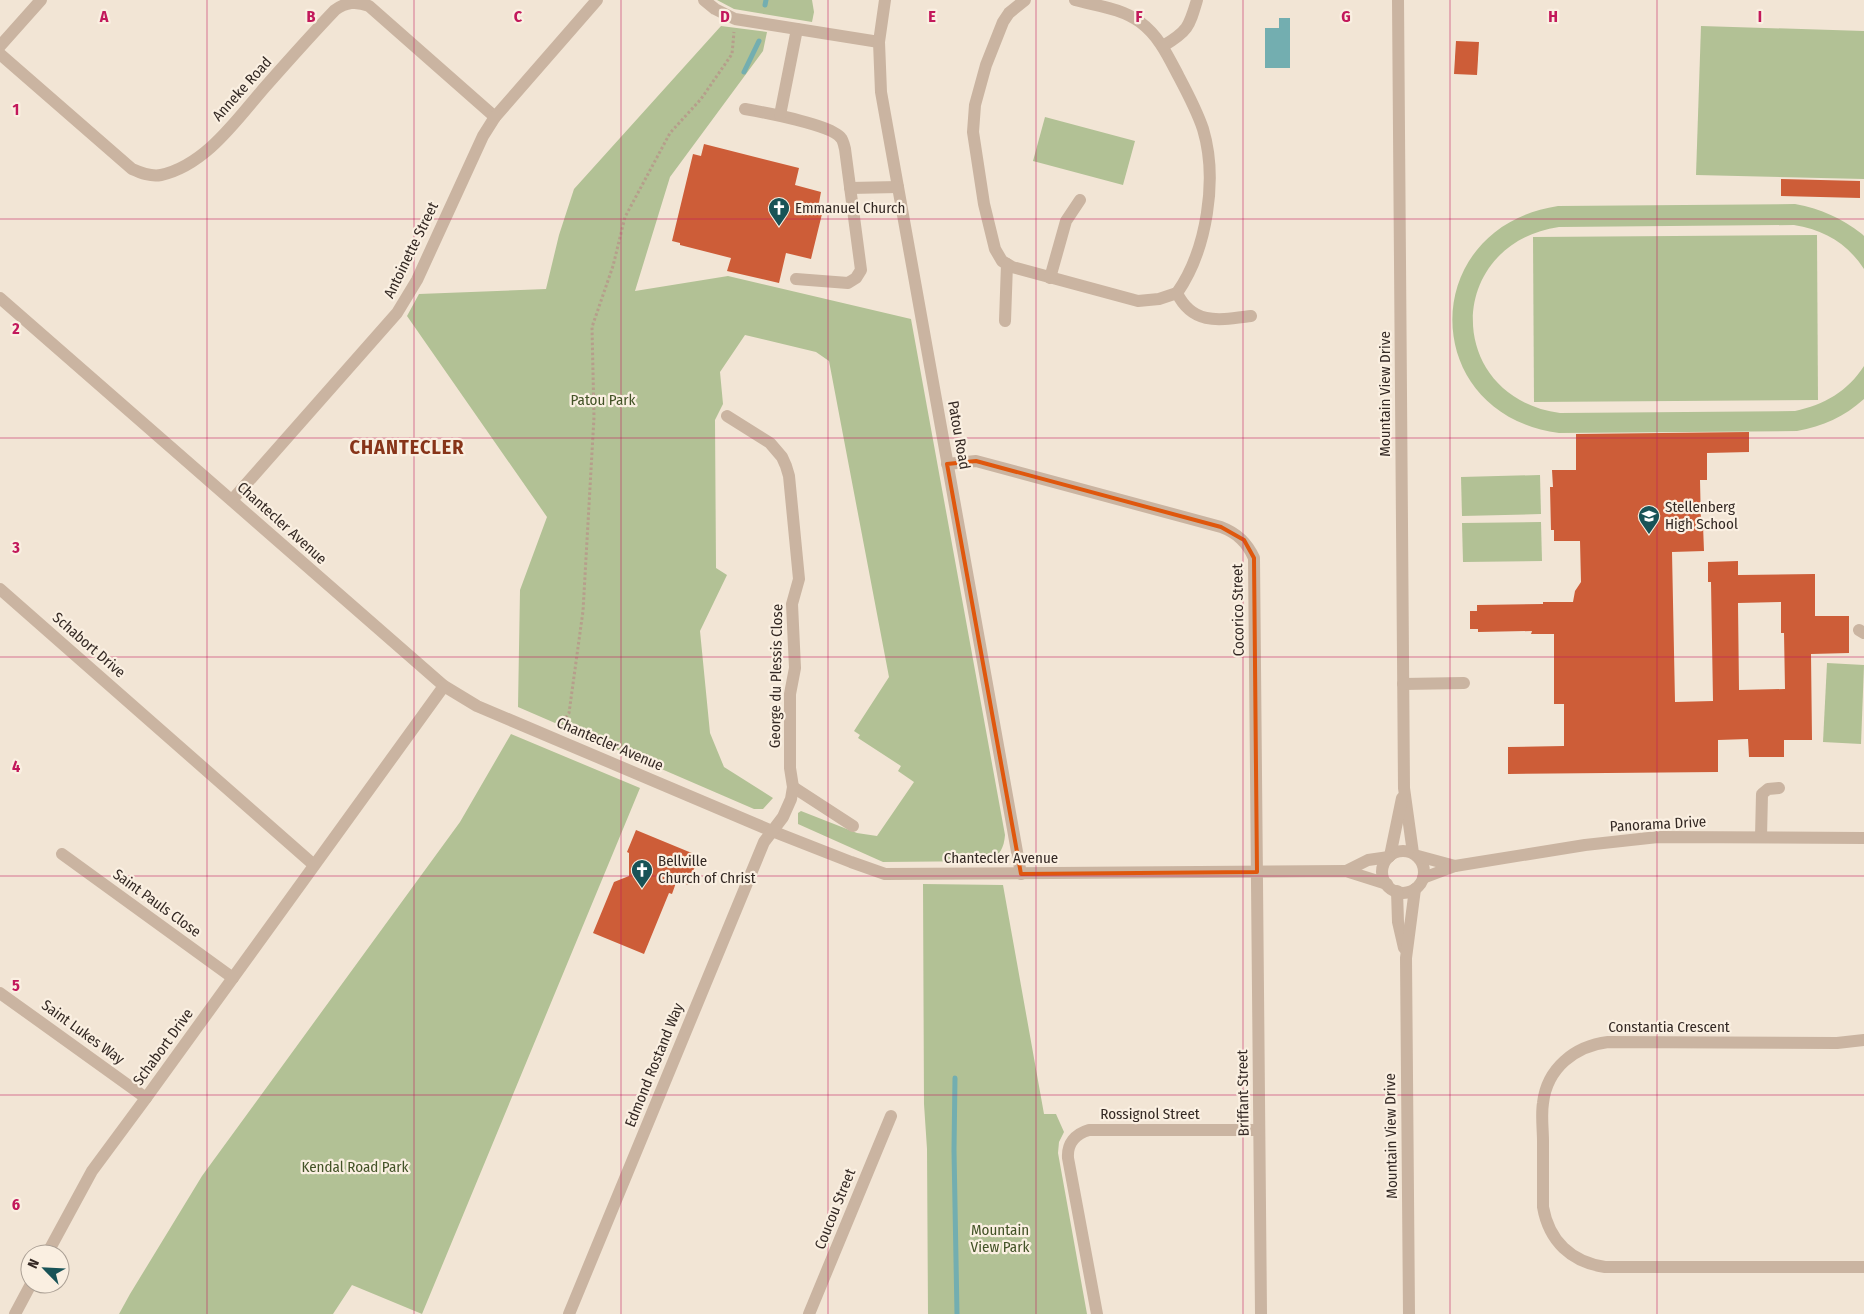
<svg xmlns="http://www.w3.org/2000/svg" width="1864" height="1314" font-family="'Fira Sans Condensed',sans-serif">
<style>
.green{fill:#b2c195}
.water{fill:#73aeb0}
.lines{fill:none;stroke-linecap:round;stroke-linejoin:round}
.stream{stroke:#73aeb0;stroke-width:5}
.building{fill:#cd5d38;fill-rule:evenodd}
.path{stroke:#b69e8b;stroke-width:3;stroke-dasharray:2.5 2.5;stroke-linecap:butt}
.minor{stroke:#cab4a1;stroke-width:12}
.marked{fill:none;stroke:#df570d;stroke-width:4;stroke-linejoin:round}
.grid{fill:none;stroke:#c2185b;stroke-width:1;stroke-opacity:0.55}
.labels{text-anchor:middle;stroke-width:4.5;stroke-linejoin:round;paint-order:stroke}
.street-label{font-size:15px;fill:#342924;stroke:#faefe1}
.poi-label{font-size:15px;fill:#342924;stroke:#faefe1;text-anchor:start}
.park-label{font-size:15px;fill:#435327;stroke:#faefe1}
.district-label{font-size:20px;font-weight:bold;letter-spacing:1px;fill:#873419;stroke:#faefe1}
.grid-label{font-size:16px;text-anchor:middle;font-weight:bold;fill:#c2185b;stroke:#faefe1;stroke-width:4.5;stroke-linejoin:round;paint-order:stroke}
</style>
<rect width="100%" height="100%" fill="#f2e5d5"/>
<!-- green -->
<g class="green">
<path d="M717 0H812L814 12 812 22 734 9Z"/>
<path d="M721 26 767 32 763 51 670 177 635 291 728 276 911 319 1005 835C1004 848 1000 855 989 861L883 862 798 824V813L801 811 857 833 877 836 914 782 898 771 901 766 858 738 860 735 854 731 889 677 829 361 816 352 745 335 720 372 723 404 715 420 716 568 727 575 700 631 710 733 724 767 773 798 763 809H754L518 707 520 590 547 517 407 316 419 294 546 289 559 235 574 189Z"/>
<path d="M1701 26 1864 31V179L1696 175Z"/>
<path d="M1045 117 1135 141 1123 185 1033 161Z"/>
<path d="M1795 204C1822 209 1841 218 1862 234L1864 236V269C1847 243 1824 230 1794 225L1559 227C1444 244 1444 397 1560 413L1795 411C1824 405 1848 391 1864 366V399C1844 417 1823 426 1797 431L1559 433C1417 414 1417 227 1558 206Z"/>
<path d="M1817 235 1818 400 1534 402 1533 237Z"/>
<path d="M1540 475 1541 514 1462 516 1461 477Z"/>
<path d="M1541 522 1542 561 1463 562 1462 523Z"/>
<path d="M1827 663 1864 665 1861 744 1823 742Z"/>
<path d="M511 734 640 788 422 1314 352 1285 333 1314H119L130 1294 202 1176 460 822Z"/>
<path d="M923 884 1003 885 1044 1114H1056L1064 1132 1059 1142 1058 1153 1087 1314H928L927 1149 924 1104Z"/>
</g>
<!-- water -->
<path class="water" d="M1279 18H1290V68H1265V28H1279Z"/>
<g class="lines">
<!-- stream -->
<g class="stream">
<path d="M765 5 766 0"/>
<path d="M744 72 759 41"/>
<path d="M955 1078 954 1150 957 1314"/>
</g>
</g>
<!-- building -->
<g class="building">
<path d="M1456 41 1479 42 1477 75 1454 74Z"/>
<path d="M704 144 799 168 795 185 821 192 817 213 822 214 811 259 786 253 779 283 727 271 731 258 680 245V243L672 241 693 154 701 156Z"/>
<path d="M1781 179 1860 181V198L1781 196Z"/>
<path d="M1749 432V452L1707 453V480H1700L1701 525H1703L1704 551 1672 552 1675 702 1713 701 1711 582H1708V562L1738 561V575L1815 574V616H1849V653L1811 654 1812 740H1784V757H1749L1748 739 1718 740V772L1508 774V747L1564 746V704H1554V634H1531L1532 631 1478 632V629H1470V611H1477V605L1543 604V602H1573L1575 591 1581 582 1580 541H1554V530H1551L1550 487H1553L1552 470H1576V434ZM1781 602V633H1784L1785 689 1739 690 1738 603Z"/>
<path d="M636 830 699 856 688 885 677 880 672 894 669 893 644 954 593 933 614 882 629 876V853L627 852Z"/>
</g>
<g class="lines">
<!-- path -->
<path class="path" d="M560 726 569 713 583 611 594 417 592 327 613 266 625 217 670 133 701 99 732 54 734 32"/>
<!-- minor -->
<g class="minor">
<path d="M704 0 715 9 735 19 879 42"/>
<path d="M885 0 879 42 881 92 1021 874"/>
<path d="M1025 0 1009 13 1003 22 986 65 975 105 973 132 984 204 995 249 1002 261 1012 267 1138 301 1159 299 1177 293"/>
<path d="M1075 0C1097 6 1121 8 1140 22 1159 36 1168 56 1179 77 1188 94 1197 111 1203 129 1218 179 1207 250 1177 293 1193 326 1220 320 1251 316"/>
<path d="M1398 0 1404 788 1413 853"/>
<path d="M0 46 41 0"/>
<path d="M1163 46C1188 31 1189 27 1197 0"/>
<path d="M0 54 132 169C141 173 151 177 161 175 206 165 237 119 265 87 288 61 311 35 335 10 346 2 356 1 369 6L495 117"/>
<path d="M745 109C762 112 832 125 841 138 843 140 844 145 845 149L861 270 856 278 848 283 796 279"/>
<path d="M780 115 797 29"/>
<path d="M850 188 898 187"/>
<path d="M1050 278 1066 221 1080 200"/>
<path d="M0 298 444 686 477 706 772 831 851 862 885 874 1346 871 1387 884"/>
<path d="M1005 321 1007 264"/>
<path d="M947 464 976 461 1221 527C1237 533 1247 542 1254 558L1261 1314"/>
<path d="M232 500 397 313 417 280 483 136 495 117 597 0"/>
<path d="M0 589 314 865"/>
<path d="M1859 630 1864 633"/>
<path d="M1403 684 1464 683"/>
<path d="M793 787 853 826"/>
<path d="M1761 837 1762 794 1768 789 1779 788"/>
<circle cx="1403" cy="872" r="21"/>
<path d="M62 854 233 978"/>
<path d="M1390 856 1402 798"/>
<path d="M1418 856 1455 866"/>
<path d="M1346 871 1368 860 1389 857"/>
<path d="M1423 878 1455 866 1585 845 1658 837 1864 838"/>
<path d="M1397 891 1398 922 1404 948"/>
<path d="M0 993 146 1098"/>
<path d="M1864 1040 1837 1043 1608 1042C1575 1046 1547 1068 1543 1103 1541 1115 1543 1129 1543 1141 1543 1163 1543 1185 1543 1207 1549 1241 1571 1262 1605 1267H1864"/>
<path d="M47 1254 92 1171 146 1098 444 686"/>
<path d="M15 1314 31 1284"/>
<path d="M569 1314 764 842 783 817 791 799 793 787 790 768V694L795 668 792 604 799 579 789 476 786 466 782 457 770 443 727 416"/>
<path d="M809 1314 891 1116"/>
<path d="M1097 1314 1068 1158C1067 1144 1075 1134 1089 1130H1259"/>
<path d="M1409 1314 1406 958 1415 889"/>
</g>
</g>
<!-- marked area -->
<path class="marked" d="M976 461 1221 527 1244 540 1254 558 1257 872 1021 874 947 464Z"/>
<!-- grid -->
<path class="grid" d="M207 0V1314M414 0V1314M621 0V1314M828 0V1314M1036 0V1314M1243 0V1314M1450 0V1314M1657 0V1314M0 219H1864M0 438H1864M0 657H1864M0 876H1864M0 1095H1864"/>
<!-- icons -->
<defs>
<g id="church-pin" transform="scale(1.125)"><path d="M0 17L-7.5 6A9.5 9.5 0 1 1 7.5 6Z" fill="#185357" stroke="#faefe1"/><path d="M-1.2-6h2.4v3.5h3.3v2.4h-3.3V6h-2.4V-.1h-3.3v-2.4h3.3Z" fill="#fff"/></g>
<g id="school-pin" transform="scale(1.125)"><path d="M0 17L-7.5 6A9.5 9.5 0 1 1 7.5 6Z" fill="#185357" stroke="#faefe1"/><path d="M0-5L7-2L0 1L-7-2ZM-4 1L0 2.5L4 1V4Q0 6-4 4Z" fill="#fff"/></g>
</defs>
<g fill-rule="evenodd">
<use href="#church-pin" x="779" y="208"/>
<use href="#school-pin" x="1649" y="516"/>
<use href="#church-pin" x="642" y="870"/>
</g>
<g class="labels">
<!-- street labels -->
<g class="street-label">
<text transform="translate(242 89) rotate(-48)" y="5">Anneke Road</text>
<text transform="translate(411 250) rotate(-64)" y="5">Antoinette Street</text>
<text transform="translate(1385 394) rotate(-90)" y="5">Mountain View Drive</text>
<text transform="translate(959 435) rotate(80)" y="5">Patou Road</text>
<text transform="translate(282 523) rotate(42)" y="5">Chantecler Avenue</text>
<text transform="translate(1238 610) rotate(-91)" y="5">Cocorico Street</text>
<text transform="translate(89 645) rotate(41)" y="5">Schabort Drive</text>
<text transform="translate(776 676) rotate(-89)" y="5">George du Plessis Close</text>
<text transform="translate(610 744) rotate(23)" y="5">Chantecler Avenue</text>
<text transform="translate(1658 824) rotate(-3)" y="5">Panorama Drive</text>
<text x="1001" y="863">Chantecler Avenue</text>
<text transform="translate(157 903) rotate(36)" y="5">Saint Pauls Close</text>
<text x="1669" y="1032">Constantia Crescent</text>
<text transform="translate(83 1032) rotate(36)" y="5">Saint Lukes Way</text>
<text transform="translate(163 1047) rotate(-54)" y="5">Schabort Drive</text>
<text transform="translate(654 1065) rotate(-68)" y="5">Edmond Rostand Way</text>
<text transform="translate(1243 1093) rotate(-91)" y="5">Briffant Street</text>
<text x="1150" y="1119">Rossignol Street</text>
<text transform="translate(1391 1136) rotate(-91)" y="5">Mountain View Drive</text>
<text transform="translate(835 1209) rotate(-68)" y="5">Coucou Street</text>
</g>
<!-- poi labels -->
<g class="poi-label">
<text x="795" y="213">Emmanuel Church</text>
<text x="1665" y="512">Stellenberg<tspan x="1665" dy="17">High School</tspan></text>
<text x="658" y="866">Bellville<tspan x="658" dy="17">Church of Christ</tspan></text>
</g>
<!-- park labels -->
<g class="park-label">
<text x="603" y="405">Patou Park</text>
<text x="355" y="1172">Kendal Road Park</text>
<text x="1000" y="1235">Mountain<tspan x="1000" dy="17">View Park</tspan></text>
</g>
<!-- district labels -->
<g class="district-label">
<text x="407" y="454">CHANTECLER</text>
</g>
</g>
<g class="grid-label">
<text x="104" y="22">A</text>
<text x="311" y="22">B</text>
<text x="518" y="22">C</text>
<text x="725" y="22">D</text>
<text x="932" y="22">E</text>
<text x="1139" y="22">F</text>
<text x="1346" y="22">G</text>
<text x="1553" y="22">H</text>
<text x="1760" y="22">I</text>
<text x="16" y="115">1</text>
<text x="16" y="334">2</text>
<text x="16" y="553">3</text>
<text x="16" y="772">4</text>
<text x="16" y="991">5</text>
<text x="16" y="1210">6</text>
</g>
<!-- north arrow -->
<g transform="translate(45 1269) rotate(294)"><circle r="24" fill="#faefe1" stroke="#aba095"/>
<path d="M0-4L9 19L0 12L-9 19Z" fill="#185357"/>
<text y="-8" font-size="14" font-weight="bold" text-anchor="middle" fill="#342924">N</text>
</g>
</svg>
